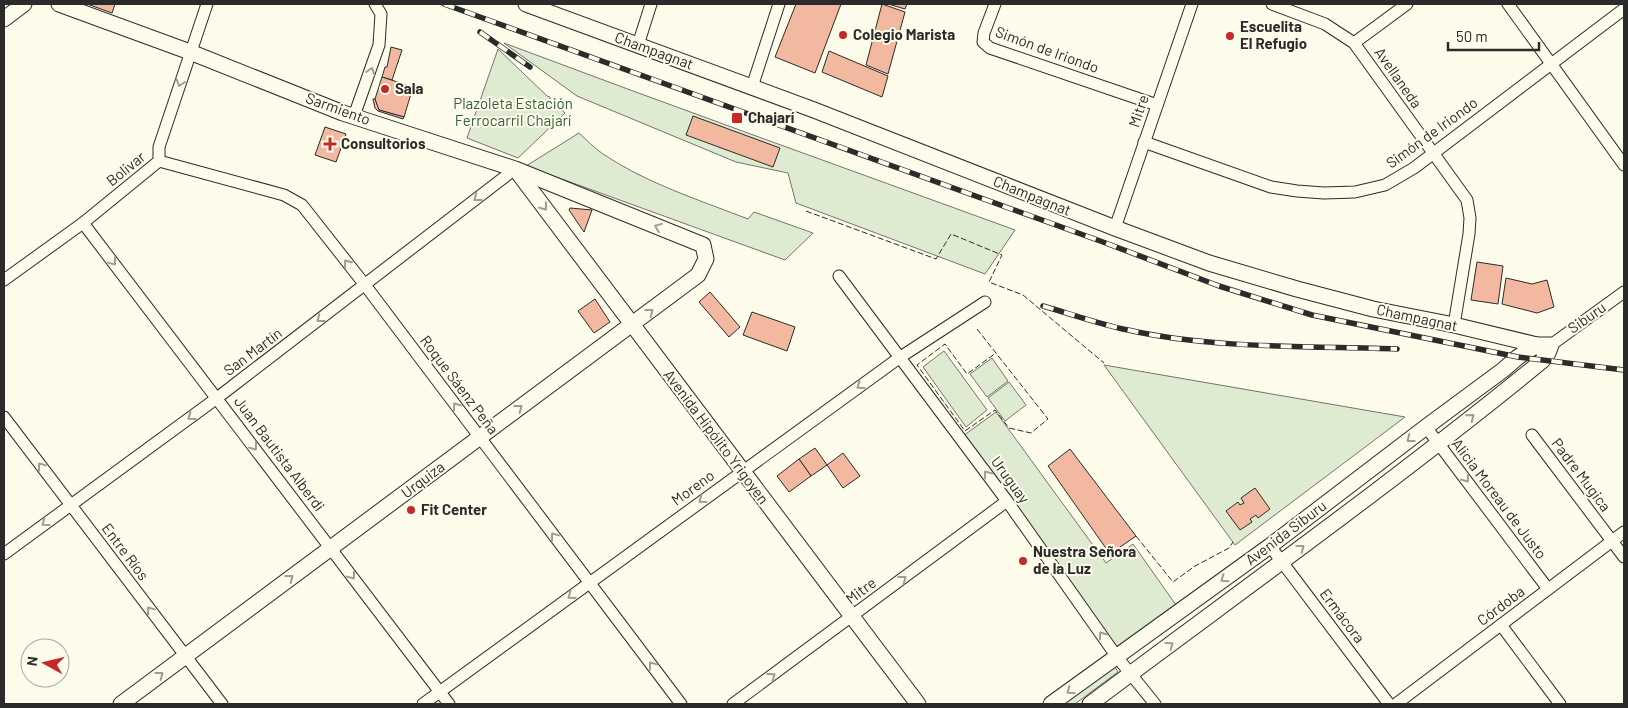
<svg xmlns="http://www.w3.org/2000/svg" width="1628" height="708" font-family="Barlow,sans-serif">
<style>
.green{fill:#deebd1;stroke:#74746e}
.building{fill:#f2b8a0;stroke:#2b2b2b}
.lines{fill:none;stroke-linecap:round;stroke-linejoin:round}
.street-casing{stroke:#2b2b2b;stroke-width:13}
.secondary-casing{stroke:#2b2b2b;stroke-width:17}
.street{stroke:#fdfbea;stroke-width:11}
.secondary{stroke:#fdfbea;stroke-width:15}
.rail-casing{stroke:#2b2b2b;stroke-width:5.5}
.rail{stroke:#fdfbea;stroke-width:4;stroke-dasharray:11;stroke-linecap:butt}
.fence{stroke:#2b2b2b;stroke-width:1;stroke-dasharray:6 2.5;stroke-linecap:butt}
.oneway{stroke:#9e9d94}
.poi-dot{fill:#c62828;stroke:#fdfbea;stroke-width:2}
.labels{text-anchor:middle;stroke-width:4;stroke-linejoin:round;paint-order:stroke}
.poi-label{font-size:15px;font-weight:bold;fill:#2b2b2b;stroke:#fdfbea;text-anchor:start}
.street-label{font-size:15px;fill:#2b2b2b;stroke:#fdfbea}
.park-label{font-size:15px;fill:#34623c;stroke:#fdfbea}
</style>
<rect width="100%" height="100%" fill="#fdfbea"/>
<!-- green -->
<g class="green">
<path d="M504 43C674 107 845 168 1015 230L985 274 796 203 788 173 736 162 577 96Z"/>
<path d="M498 49 547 96 550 97V99L565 113 518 158 467 138Z"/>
<path d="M579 133C587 140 594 148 603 154 646 183 699 200 748 219L754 212 813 233 785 260 526 166Z"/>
<path d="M944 351 987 410 966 427 923 367Z"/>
<path d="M992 358 1008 381 987 397 970 374Z"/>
<path d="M1104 365 1405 417 1235 545Z"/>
<path d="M1009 382 1026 405 1005 421 988 398Z"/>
<path d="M996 412 1106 563 1133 544 1176 605 1117 648 963 436Z"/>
<path d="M1114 665 1118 672 1075 704H1062Z"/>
</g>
<!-- building -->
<g class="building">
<path d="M87 4H115L112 13Z"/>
<path d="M796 4H841L815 73 775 57Z"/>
<path d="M882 4 905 12 888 74 866 65Z"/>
<path d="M888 4H907L905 9Z"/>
<path d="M391 47 402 50 392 80 382 77 385 67H387Z"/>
<path d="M829 51 888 76 882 97 822 72Z"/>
<path d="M382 77 413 87 404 117 379 110 377 107 375 99Z"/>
<path d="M373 99H375L379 110 404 117 403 119 378 111 375 108Z"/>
<path d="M693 116 780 148 773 167 686 135Z"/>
<path d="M325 127 346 134 336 162 315 155Z"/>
<path d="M570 208 592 210 584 232 569 210Z"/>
<path d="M1477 262 1503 266 1498 304 1471 300Z"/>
<path d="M1506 278 1532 284 1547 280 1554 307 1537 313 1502 304Z"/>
<path d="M710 292 740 327 729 337 699 302Z"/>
<path d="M595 299 610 322 594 333 578 311Z"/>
<path d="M752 312 795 327 787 351 743 335Z"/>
<path d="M815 448 827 465 811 476 799 459Z"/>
<path d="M1070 449 1136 536 1110 554 1048 466Z"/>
<path d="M843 453 860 476 843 488 827 465Z"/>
<path d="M799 459 811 476 789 492 777 476Z"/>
<path d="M1255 488 1270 509 1258 518 1256 515 1250 519 1252 522 1240 530 1226 511 1238 502 1240 505 1244 503 1241 498Z"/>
</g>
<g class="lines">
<!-- street casing -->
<g class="street-casing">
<g id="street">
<path d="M995 4 984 33 983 42 990 48 1157 105"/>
<path d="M1272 4 1325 24 1354 43 1467 200 1470 218 1469 234 1454 325"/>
<path d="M1508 4 1624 165"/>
<path d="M1354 43 1407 4"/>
<path d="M638 45 651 4"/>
<path d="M752 87 779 4"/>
<path d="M354 116 379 45 381 14 375 4"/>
<path d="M1144 142 1271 187 1297 191 1324 193 1355 192 1385 185 1414 168 1624 9"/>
<path d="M159 161 284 195 302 205 365 285 681 704"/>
<path d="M83 223 449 704"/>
<path d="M1115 228 1192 4"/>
<path d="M839 276 1007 501 1117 657 1155 704"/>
<path d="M4 280 83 223 159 161V147L207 4"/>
<path d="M1551 345 1624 292"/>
<path d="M4 417 222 704"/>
<path d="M1426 427 1548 589"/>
<path d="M1532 435 1624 557"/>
<path d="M1270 546 1389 704"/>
<path d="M4 554 217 398 515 169"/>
<path d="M1501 625 1560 704"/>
<path d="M423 704 899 358 985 302"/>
<path d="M733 704 1007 501"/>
<path d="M1396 704 1624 532"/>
</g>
</g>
<!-- secondary casing -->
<g class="secondary-casing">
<g id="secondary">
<path d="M59 4 190 52 343 113 515 169 703 245 706 259 698 275 121 704"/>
<path d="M526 4 814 110 1115 228 1209 263 1297 289 1373 309 1454 325 1537 345 1540 348"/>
<path d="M4 19 24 4"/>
<path d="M516 170 918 704"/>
<path d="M1051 704 1270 546 1426 427 1503 370 1518 357 1537 345H1551L1548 353 1542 361C1395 481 1241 591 1090 704"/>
</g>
</g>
<!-- street -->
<use href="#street" class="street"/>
<!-- secondary -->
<use href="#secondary" class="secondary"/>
<!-- rail casing -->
<g class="rail-casing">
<g id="rail">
<path d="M444 4 1103 242 1219 286 1312 315 1518 357 1624 370"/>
<path d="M480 32 530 67"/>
<path d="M1043 306C1071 314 1099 324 1128 330 1213 349 1310 346 1397 349"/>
</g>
</g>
<!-- rail -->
<use href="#rail" class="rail"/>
<!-- fence -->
<g class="fence">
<path d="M806 211 936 259 951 234 1002 255 989 282 1023 295 1104 363"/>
<path d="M977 329 1048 419 1031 433 1009 428 995 410 965 431 917 365 945 344 967 374 996 353"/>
<path d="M1136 536 1173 582 1195 566 1229 548 1233 542"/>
</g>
</g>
<!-- one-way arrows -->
<defs><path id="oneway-chevron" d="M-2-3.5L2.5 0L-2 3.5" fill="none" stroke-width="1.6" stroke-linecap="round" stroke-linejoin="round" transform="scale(1.25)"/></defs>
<g class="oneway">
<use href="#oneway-chevron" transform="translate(371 71) rotate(-72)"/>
<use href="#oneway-chevron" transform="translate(180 83) rotate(108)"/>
<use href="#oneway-chevron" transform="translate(477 198) rotate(142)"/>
<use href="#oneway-chevron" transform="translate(544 207) rotate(53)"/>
<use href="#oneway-chevron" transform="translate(658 227) rotate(-158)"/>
<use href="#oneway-chevron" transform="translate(113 262) rotate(53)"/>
<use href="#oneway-chevron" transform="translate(347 263) rotate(-128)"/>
<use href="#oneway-chevron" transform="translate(650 312) rotate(-37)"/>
<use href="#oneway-chevron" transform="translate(320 319) rotate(143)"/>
<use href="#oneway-chevron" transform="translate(860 386) rotate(144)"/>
<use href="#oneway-chevron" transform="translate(456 406) rotate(-127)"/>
<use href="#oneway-chevron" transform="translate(519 408) rotate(-37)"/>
<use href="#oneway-chevron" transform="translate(191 417) rotate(144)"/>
<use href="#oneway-chevron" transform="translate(1471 417) rotate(-39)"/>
<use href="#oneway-chevron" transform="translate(1410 439) rotate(143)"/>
<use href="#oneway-chevron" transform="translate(254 447) rotate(53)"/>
<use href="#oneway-chevron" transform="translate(41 466) rotate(-127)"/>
<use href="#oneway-chevron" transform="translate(987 474) rotate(-127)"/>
<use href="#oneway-chevron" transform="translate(1466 479) rotate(53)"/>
<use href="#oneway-chevron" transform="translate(702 500) rotate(144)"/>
<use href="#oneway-chevron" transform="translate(45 523) rotate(144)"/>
<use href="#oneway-chevron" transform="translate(554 536) rotate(-127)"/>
<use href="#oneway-chevron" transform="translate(1301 548) rotate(-37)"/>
<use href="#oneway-chevron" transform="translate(352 576) rotate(53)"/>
<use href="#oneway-chevron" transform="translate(290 578) rotate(-37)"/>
<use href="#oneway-chevron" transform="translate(903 579) rotate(-37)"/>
<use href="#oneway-chevron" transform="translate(1224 579) rotate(145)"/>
<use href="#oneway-chevron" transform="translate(571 596) rotate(144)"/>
<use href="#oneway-chevron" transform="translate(150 610) rotate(-127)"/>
<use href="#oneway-chevron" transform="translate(1102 635) rotate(-125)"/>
<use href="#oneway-chevron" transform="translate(1170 645) rotate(-36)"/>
<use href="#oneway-chevron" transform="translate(652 665) rotate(-127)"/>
<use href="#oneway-chevron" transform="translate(160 675) rotate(-37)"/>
<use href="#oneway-chevron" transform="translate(772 676) rotate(-36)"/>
<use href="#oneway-chevron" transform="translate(1070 691) rotate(144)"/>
</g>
<!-- markers -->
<g class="poi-dot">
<circle cx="843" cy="35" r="5"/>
<circle cx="1230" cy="36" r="5"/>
<circle cx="385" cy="89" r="5"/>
<rect x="731" y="112" width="12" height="12" rx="2.5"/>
<path d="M327.5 136.5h5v5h5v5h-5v5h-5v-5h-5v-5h5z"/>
<circle cx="411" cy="510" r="5"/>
<circle cx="1023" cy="561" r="5"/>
</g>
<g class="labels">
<!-- poi labels -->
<g class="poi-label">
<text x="1240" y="32">Escuelita<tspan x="1240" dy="17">El Refugio</tspan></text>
<text x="853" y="40">Colegio Marista</text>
<text x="395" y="94">Sala</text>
<text x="748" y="123">Chajarí</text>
<text x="341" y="149">Consultorios</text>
<text x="421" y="515">Fit Center</text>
<text x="1033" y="557">Nuestra Señora<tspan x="1033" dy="17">de la Luz</tspan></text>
</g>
<!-- street labels -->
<g class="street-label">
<text transform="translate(1047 50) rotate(20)" y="5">Simón de Iriondo</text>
<text transform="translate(654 51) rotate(20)" y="5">Champagnat</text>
<text transform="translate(1398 78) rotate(55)" y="5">Avellaneda</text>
<text transform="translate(338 109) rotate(20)" y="5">Sarmiento</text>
<text transform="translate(1139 111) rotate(-71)" y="5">Mitre</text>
<text transform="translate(1432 133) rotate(-36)" y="5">Simón de Iriondo</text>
<text transform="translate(126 169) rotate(-39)" y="5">Bolivar</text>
<text transform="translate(1032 196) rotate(22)" y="5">Champagnat</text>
<text transform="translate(1417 318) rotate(12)" y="5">Champagnat</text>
<text transform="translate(1587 318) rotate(-35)" y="5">Siburu</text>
<text transform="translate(253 352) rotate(-37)" y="5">San Martín</text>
<text transform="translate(459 385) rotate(53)" y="5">Roque Sáenz Peña</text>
<text transform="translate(716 437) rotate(53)" y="5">Avenida Hipólito Yrigoyen</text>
<text transform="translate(279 454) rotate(53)" y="5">Juan Bautista Alberdi</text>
<text transform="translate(1581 475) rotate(53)" y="5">Padre Mugica</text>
<text transform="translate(423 480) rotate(-37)" y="5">Urquiza</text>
<text transform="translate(1010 480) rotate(54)" y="5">Uruguay</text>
<text transform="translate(693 488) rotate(-36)" y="5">Moreno</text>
<text transform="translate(1499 499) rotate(53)" y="5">Alicia Moreau de Justo</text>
<text transform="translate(1286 533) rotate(-37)" y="5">Avenida Siburu</text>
<text transform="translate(125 552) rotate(53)" y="5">Entre Ríos</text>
<text transform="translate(861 591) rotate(-37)" y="5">Mitre</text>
<text transform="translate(1501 606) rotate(-37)" y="5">Córdoba</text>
<text transform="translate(1342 616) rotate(53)" y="5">Ermácora</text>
</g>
<!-- park labels -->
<g class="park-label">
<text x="513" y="109">Plazoleta Estación<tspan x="513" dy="17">Ferrocarril Chajarí</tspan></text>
</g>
</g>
<!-- border -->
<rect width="1628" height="708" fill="none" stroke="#2b2b2b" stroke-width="10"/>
<!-- north arrow -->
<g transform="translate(45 663) rotate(278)"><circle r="24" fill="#fdfbea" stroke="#a9a89e"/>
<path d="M0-4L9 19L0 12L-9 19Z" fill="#c62828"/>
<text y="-8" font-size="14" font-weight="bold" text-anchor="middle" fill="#2b2b2b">N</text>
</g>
<!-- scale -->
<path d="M1448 42v8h91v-8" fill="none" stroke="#2b2b2b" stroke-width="2.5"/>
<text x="1456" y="42" font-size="15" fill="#2b2b2b" stroke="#fdfbea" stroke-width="4" paint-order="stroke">50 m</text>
</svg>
